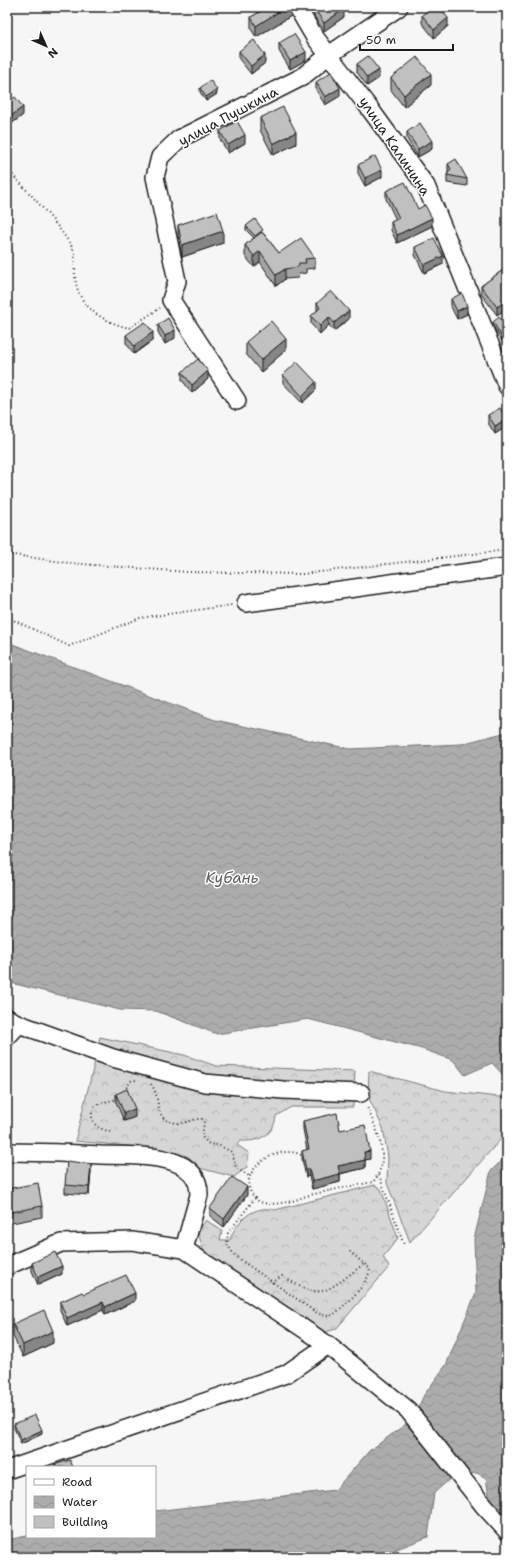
<svg xmlns="http://www.w3.org/2000/svg" width="514" height="1564" font-family="'Shantell Sans',sans-serif">
<style>
.forest{fill:url(#forest-crowns);stroke:#797979}
.water{fill:url(#water-waves);stroke:#727272}
.lines{fill:none;stroke-linecap:round;stroke-linejoin:round}
.minor-casing{stroke:#1c1c1c;stroke-width:20}
.path{stroke:#1c1c1c;stroke-width:2;stroke-dasharray:1 3;stroke-linecap:butt}
.minor{stroke:#fff;stroke-width:17}
.wall{fill:#a5a5a5;stroke:#1c1c1c}
.shaded-wall{fill:#868686;stroke:#1c1c1c}
.building{fill:#c0c0c0;stroke:#1c1c1c}
.labels{text-anchor:middle;stroke-width:3;stroke-linejoin:round;paint-order:stroke}
.street-label{font-size:14px;fill:#1c1c1c;stroke:#fff}
.water-label{font-size:15px;font-style:italic;fill:#5d5d5d;stroke:#fff}
</style>
<defs>
<pattern id="forest-crowns" width="20" height="18" patternUnits="userSpaceOnUse"><rect width="20" height="18" fill="#d6d6d6"/><path d="M2 6a3 3 0 1 1 6 0M12 15a3 3 0 1 1 6 0" fill="none" stroke="#b7b7b7"/></pattern>
<pattern id="water-waves" width="16" height="10" patternUnits="userSpaceOnUse"><rect width="16" height="10" fill="#acacac"/><path d="M0 5q4-4 8 0t8 0" fill="none" stroke="#939393"/></pattern>
</defs>
<rect width="100%" height="100%" fill="#f6f6f6"/>
<filter id="ink" filterUnits="userSpaceOnUse"><feTurbulence type="fractalNoise" baseFrequency=".025" numOctaves="2"/><feDisplacementMap in="SourceGraphic" scale="8" xChannelSelector="R" yChannelSelector="G"/><feConvolveMatrix kernelMatrix="1 2 1 2 8 2 1 2 1" color-interpolation-filters="sRGB"/></filter>
<g filter="url(#ink)">
<!-- forest -->
<g class="forest">
<path d="M100 1037 184 1055 216 1066 355 1071 354 1089 204 1081 97 1048Z"/>
<path d="M96 1057 112 1063 353 1096V1107H291L276 1116C274 1136 258 1142 240 1141L237 1145 249 1153 247 1167 234 1177 199 1168 189 1157 160 1149 75 1141Z"/>
<path d="M369 1071 445 1091 507 1098V1132L410 1242 387 1183 388 1157 383 1128 368 1096Z"/>
<path d="M375 1185 381 1189 398 1238 383 1257 389 1267 336 1329 322 1333 203 1250 198 1232 206 1220 222 1231 220 1240H230C236 1221 254 1204 275 1210Z"/>
</g>
<!-- water -->
<g class="water">
<path d="M7 642 215 720 350 749 461 744 507 732V1079L492 1063 465 1075 453 1060 422 1049 308 1019 217 1034 156 1011 120 1010 7 982Z"/>
<path d="M507 1155V1511L490 1502 486 1478 477 1473 468 1474 461 1460 416 1412 424 1395 446 1365 476 1293 474 1239 491 1171Z"/>
<path d="M406 1424 452 1477 434 1493 428 1537 376 1557H7V1540L27 1536 155 1537V1511L335 1490 369 1451Z"/>
</g>
<g class="lines">
<!-- minor casing -->
<g class="minor-casing">
<g id="minor">
<path d="M297 7 314 36 370 109 426 186 507 386"/>
<path d="M237 401 171 300 177 281 155 177 160 157 179 139 302 77 329 55 399 7"/>
<path d="M246 603 507 567"/>
<path d="M7 1018 19 1024 113 1058 205 1083 283 1090 361 1093"/>
<path d="M7 1037 19 1024"/>
<path d="M7 1152C39 1152 70 1153 101 1155 131 1156 200 1150 199 1195L184 1249"/>
<path d="M7 1266 61 1243 132 1241 184 1249 328 1345 408 1410 484 1506 507 1531"/>
<path d="M7 1470 286 1374 328 1345"/>
</g>
</g>
<!-- path -->
<g class="path">
<path d="M7 169C30 194 54 218 72 247 76 253 74 266 75 274 76 306 101 321 129 328L160 308"/>
<path d="M7 554 69 563 187 572 302 574 507 550"/>
<path d="M7 617 69 646 140 618 232 605"/>
<path d="M151 1084C163 1100 151 1123 180 1123 187 1123 194 1118 202 1119L204 1122 202 1137 209 1144 218 1145 232 1152 236 1168 249 1176"/>
<path d="M124 1091 131 1081 136 1080"/>
<path d="M110 1132C106 1130 101 1129 98 1127 90 1121 89 1108 99 1104 105 1101 111 1101 117 1099"/>
<path d="M301 1155C278 1142 232 1173 255 1198 261 1206 278 1204 287 1202 295 1201 302 1197 310 1195 331 1190 352 1186 373 1182 392 1159 377 1131 367 1107"/>
<path d="M379 1175 404 1245"/>
<path d="M255 1198 228 1233 227 1244 235 1256 317 1313 327 1316 333 1315C345 1305 368 1285 370 1269L348 1250"/>
<path d="M272 1283 282 1276C291 1281 302 1289 313 1291 329 1295 350 1273 364 1264"/>
</g>
<!-- minor -->
<use href="#minor" class="minor"/>
</g>
<!-- wall -->
<g class="wall">
<path d="M254 7H291V16L256 37 251 29V17L258 13Z"/>
<path d="M314 8 344 17 324 31 314 16Z"/>
<path d="M422 15 448 26 434 38 422 23Z"/>
<path d="M279 43 306 60 290 69 279 51Z"/>
<path d="M239 51 265 63 251 74 239 59Z"/>
<path d="M357 64 379 78 367 86 357 72Z"/>
<path d="M391 78 431 85 404 107 391 90Z"/>
<path d="M316 82 340 96 325 105 316 90Z"/>
<path d="M200 88 217 94 206 101 200 92Z"/>
<path d="M7 103 23 115 11 124 7 120Z"/>
<path d="M260 118 296 144 273 155 260 130Z"/>
<path d="M220 131 245 143 228 153 220 139Z"/>
<path d="M407 132 432 149 418 157 407 139Z"/>
<path d="M448 164 467 179V186L447 183V175L448 173Z"/>
<path d="M358 165 382 177 365 186 358 173Z"/>
<path d="M386 191 418 209 432 226 397 243 391 230V222L396 220 386 199Z"/>
<path d="M178 225 223 243 182 257 178 236Z"/>
<path d="M246 226 263 233 279 253 315 258V268L306 269V273L299 274 298 278 285 279 276 286 260 262 254 267 245 256V245L254 238 246 230Z"/>
<path d="M415 247 443 264 424 273 415 255Z"/>
<path d="M507 267V308L497 315 481 294V286Z"/>
<path d="M451 299 467 314 457 319 451 307Z"/>
<path d="M317 303 349 319 334 331 329 325 320 334 311 324V316L317 311Z"/>
<path d="M493 322 507 328 502 341 493 326Z"/>
<path d="M158 325 175 338 165 344 158 332Z"/>
<path d="M126 335 153 340 134 354 126 343Z"/>
<path d="M246 342 286 350 261 372 246 354Z"/>
<path d="M182 372 208 379 192 393 182 380Z"/>
<path d="M283 375 316 390 302 403 283 383Z"/>
<path d="M488 415 506 427 495 434 488 423Z"/>
<path d="M116 1094 135 1117 124 1121 116 1102Z"/>
<path d="M303 1121 340 1130 370 1159 365 1160V1168L340 1174V1182L312 1189 309 1176 306 1177 302 1159V1151L307 1150 303 1129Z"/>
<path d="M91 1171 89 1195 65 1193V1185Z"/>
<path d="M7 1189 42 1206V1217L7 1224Z"/>
<path d="M247 1195 224 1227 210 1216V1208Z"/>
<path d="M32 1263 62 1274 38 1285 32 1271Z"/>
<path d="M84 1294 135 1301 105 1315 103 1310 67 1326 60 1310V1302Z"/>
<path d="M13 1324 53 1343 23 1357 13 1336Z"/>
<path d="M14 1424 42 1434 21 1444 14 1428Z"/>
</g>
<!-- shaded-wall -->
<g class="shaded-wall">
<path d="M286 7H291V16L256 37V26Z"/>
<path d="M344 9V17L324 31V23Z"/>
<path d="M448 18V26L434 38V30Z"/>
<path d="M306 52V60L290 69V61Z"/>
<path d="M265 55V63L251 74V66Z"/>
<path d="M379 70V78L367 86V78Z"/>
<path d="M431 74V85L404 107V95Z"/>
<path d="M340 88V96L325 105V97Z"/>
<path d="M217 90V94L206 101V97Z"/>
<path d="M23 107V115L11 124V116Z"/>
<path d="M296 132V144L273 155V144Z"/>
<path d="M245 135V143L228 153V145Z"/>
<path d="M432 141V149L418 157V149Z"/>
<path d="M382 170V177L365 186V178Z"/>
<path d="M432 218V226L397 243V235Z"/>
<path d="M223 231V243L182 257V245Z"/>
<path d="M260 251V262L254 267V256Z"/>
<path d="M443 256V264L424 273V265Z"/>
<path d="M285 269V279L276 286V275Z"/>
<path d="M507 300V308L497 315V307Z"/>
<path d="M467 306V314L457 319V311Z"/>
<path d="M349 311V319L334 331V323Z"/>
<path d="M329 317V325L320 334V326Z"/>
<path d="M175 330V338L165 344V336Z"/>
<path d="M153 332V340L134 354V346Z"/>
<path d="M507 334V338L502 341V337Z"/>
<path d="M286 339V350L261 372V360Z"/>
<path d="M208 371V379L192 393V385Z"/>
<path d="M316 382V390L302 403V396Z"/>
<path d="M506 419V427L495 434V426Z"/>
<path d="M135 1109V1117L124 1121V1113Z"/>
<path d="M370 1151V1159L364 1160V1152Z"/>
<path d="M365 1160V1168L338 1174V1166Z"/>
<path d="M91 1164V1171L89 1195V1187Z"/>
<path d="M306 1169H309V1176L306 1177Z"/>
<path d="M340 1174V1182L312 1189V1181Z"/>
<path d="M247 1187V1195L224 1227V1219Z"/>
<path d="M62 1266V1274L38 1285V1277Z"/>
<path d="M135 1293V1301L105 1315V1307Z"/>
<path d="M103 1302V1310L67 1326V1318Z"/>
<path d="M53 1331V1343L23 1357V1345Z"/>
<path d="M42 1430V1434L21 1444V1440Z"/>
</g>
<!-- building -->
<g class="building">
<path d="M261 7H286L256 26 251 17 263 10Z"/>
<path d="M315 7H342L344 9 324 23 314 8Z"/>
<path d="M433 7H439L448 18 434 30 422 15Z"/>
<path d="M294 34 306 52 290 61 279 43Z"/>
<path d="M254 40 265 55 251 66 239 51Z"/>
<path d="M368 56 379 70 367 78 357 64Z"/>
<path d="M417 57 431 74 404 95 391 78Z"/>
<path d="M331 72 340 88 325 97 316 82Z"/>
<path d="M210 80 217 90 206 97 200 88Z"/>
<path d="M15 97 23 107 11 116 7 112V103Z"/>
<path d="M283 107 296 132 273 144 260 118Z"/>
<path d="M237 121 245 135 228 145 220 131Z"/>
<path d="M420 123 432 141 418 149 407 132Z"/>
<path d="M375 156 382 170 365 178 358 165Z"/>
<path d="M456 159 467 179 447 175 451 169 448 164Z"/>
<path d="M405 182 418 209 425 205 432 218 397 235 391 222 399 218 386 191Z"/>
<path d="M217 212 223 231 182 245 178 225Z"/>
<path d="M255 219 263 230 255 236 246 226Z"/>
<path d="M262 232 279 253 301 238 315 258 305 259 306 263H299L298 267 285 269 276 275 260 251 254 256 245 245Z"/>
<path d="M434 238 443 256 424 265 415 247Z"/>
<path d="M507 267V300L497 307 481 286Z"/>
<path d="M331 291 349 311 334 323 329 317 320 326 311 316 320 308 317 303Z"/>
<path d="M462 293 467 306 457 311 451 299Z"/>
<path d="M499 317 507 328V334L502 337 493 322Z"/>
<path d="M168 318 175 330 165 336 158 325Z"/>
<path d="M271 321 286 339 261 360 246 342Z"/>
<path d="M145 322 153 332 134 346 126 335Z"/>
<path d="M198 359 208 371 192 385 182 372Z"/>
<path d="M297 362 316 382 302 396 283 375Z"/>
<path d="M500 408 506 419 495 426 488 415Z"/>
<path d="M127 1089 135 1109 124 1113 116 1094Z"/>
<path d="M337 1113 340 1130 365 1125 370 1151 364 1152 365 1160 338 1166 340 1174 312 1181 309 1169H306L302 1151 309 1149 303 1121Z"/>
<path d="M67 1161 91 1164 89 1187 65 1185Z"/>
<path d="M232 1177 247 1187 224 1219 210 1208Z"/>
<path d="M38 1183 42 1206 7 1213V1189Z"/>
<path d="M55 1252 62 1266 38 1277 32 1263Z"/>
<path d="M126 1275 135 1293 105 1307 103 1302 67 1318 60 1302 82 1292 84 1294Z"/>
<path d="M44 1310 53 1331 23 1345 13 1324Z"/>
<path d="M35 1415 42 1430 21 1440 14 1424Z"/>
<path d="M70 1460 73 1467H55L54 1465Z"/>
</g>
</g>
<g class="labels">
<!-- street labels -->
<g class="street-label">
<text transform="translate(228 116) rotate(-28)" y="5">улица Пушкина</text>
<text transform="translate(395 146) rotate(56)" y="5">улица Калинина</text>
</g>
<!-- water labels -->
<g class="water-label">
<text x="232" y="883">Кубань</text>
</g>
</g>
<!-- margin -->
<rect width="514" height="1564" fill="none" stroke="#fff" stroke-width="24"/>
<rect x="12" y="12" width="490" height="1540" fill="none" stroke="#1c1c1c" stroke-width="1.5" filter="url(#ink)"/>
<!-- legend -->
<rect x="26" y="1466" width="130" height="72" fill="#ffffff" stroke="#a4a4a4"/>
<rect x="34" y="1479" width="20" height="6" fill="#ffffff" stroke="#a4a4a4"/>
<text x="62" y="1486" font-size="12" fill="#1c1c1c">Road</text>
<rect x="34" y="1496" width="20" height="12" fill="url(#water-waves)" stroke="#a4a4a4"/>
<text x="62" y="1506" font-size="12" fill="#1c1c1c">Water</text>
<rect x="34" y="1516" width="20" height="12" fill="#c0c0c0" stroke="#a4a4a4"/>
<text x="62" y="1526" font-size="12" fill="#1c1c1c">Building</text>
<!-- north arrow -->
<g transform="translate(46 46) rotate(135)" stroke="#ffffff" stroke-width="3" paint-order="stroke">
<path d="M0-3L7 15L0 10L-7 15Z" fill="#1c1c1c"/>
<text y="-6" font-size="11" font-weight="bold" text-anchor="middle" fill="#1c1c1c">N</text>
</g>
<!-- scale -->
<path d="M360 44v6h93v-6" fill="none" stroke="#1c1c1c" stroke-width="2"/>
<text x="366" y="44" font-size="12" fill="#1c1c1c" stroke="#ffffff" stroke-width="3" paint-order="stroke">50 m</text>
</svg>
